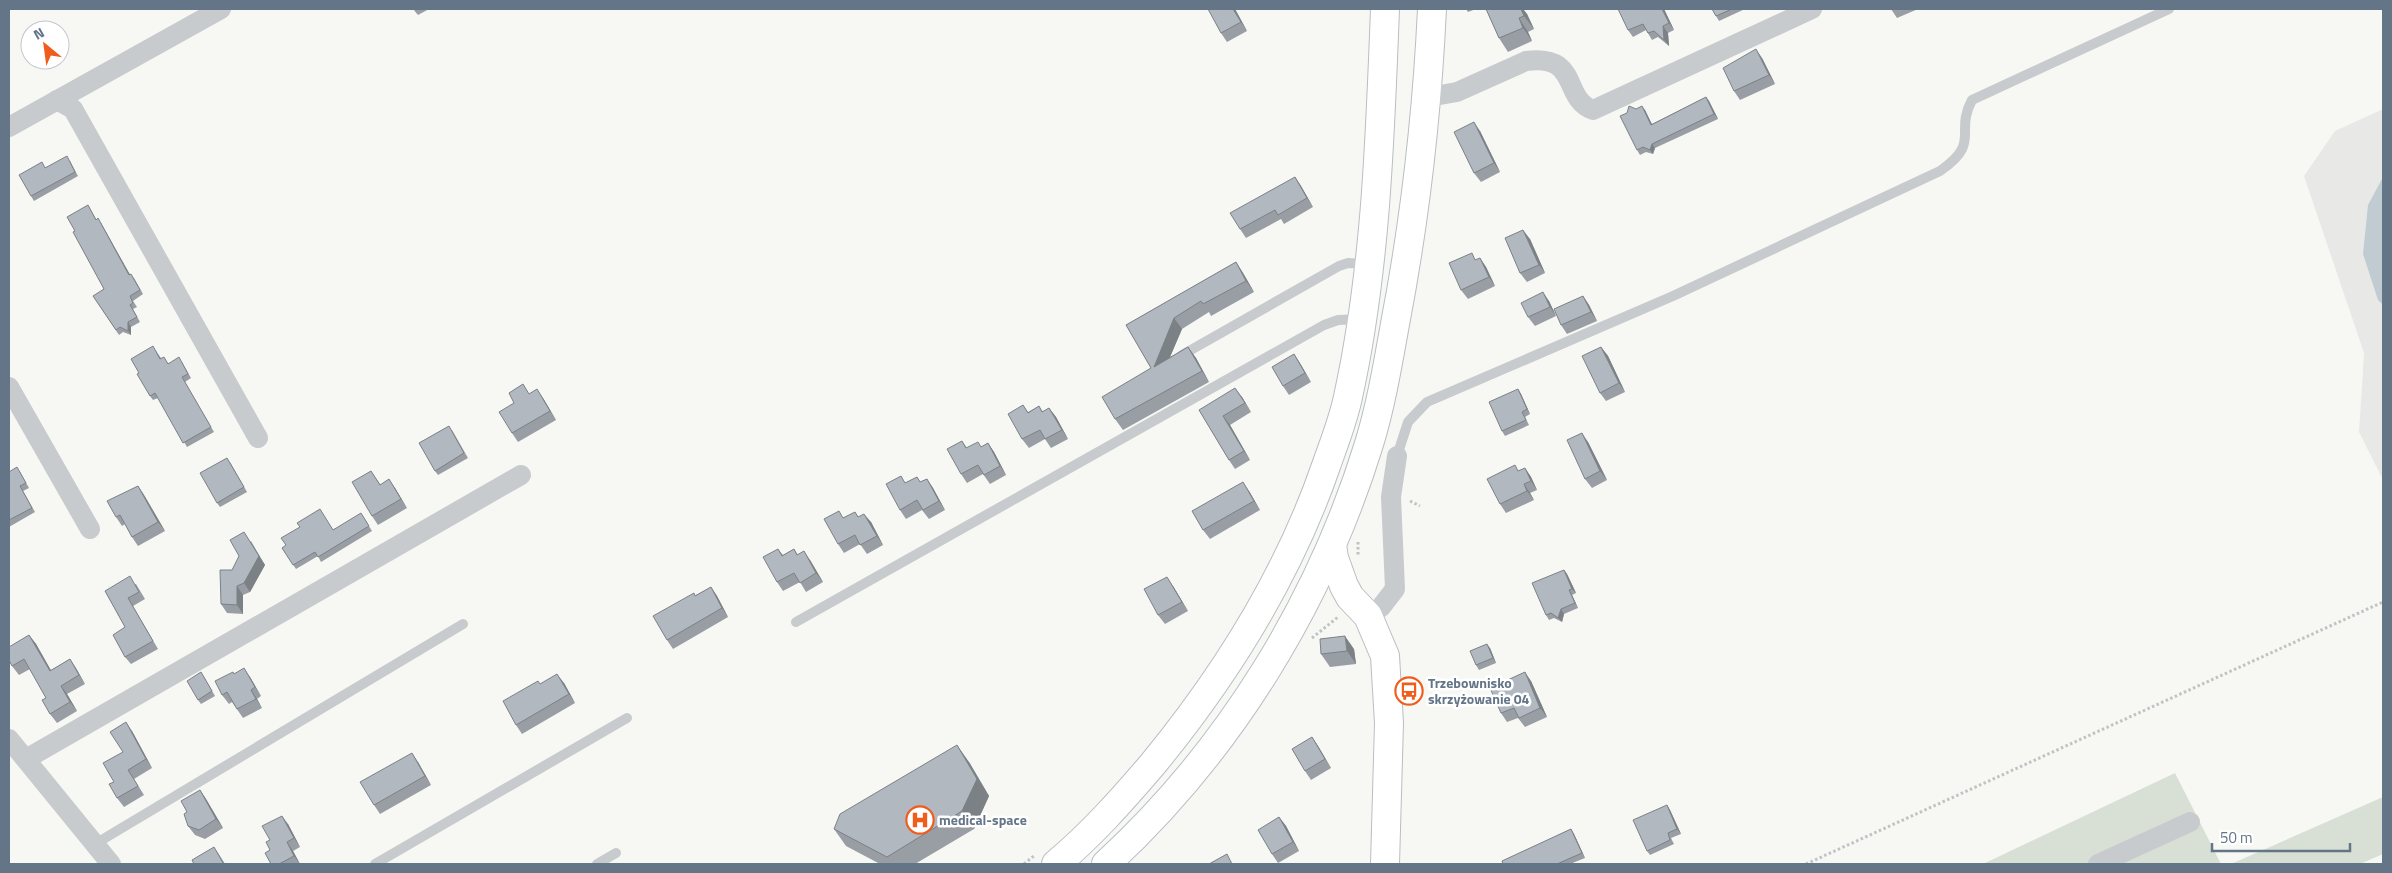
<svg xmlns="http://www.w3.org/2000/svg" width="2392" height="873" font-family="'Titillium Web',sans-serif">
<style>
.built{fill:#e8e9e7}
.green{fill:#d8e0d5}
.water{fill:#c1ccd2}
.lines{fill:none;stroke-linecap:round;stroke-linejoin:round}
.secondary-casing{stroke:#b9bec3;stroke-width:30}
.path{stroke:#c0c2c5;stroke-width:3;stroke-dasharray:2.5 2.5;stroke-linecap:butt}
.lane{stroke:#c7cbce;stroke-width:10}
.street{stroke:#c7cbce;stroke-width:20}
.secondary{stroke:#fff;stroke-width:28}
.wall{fill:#989ea4}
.shaded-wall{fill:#7c8186}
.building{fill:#b1b8bf;stroke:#7c8186}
.labels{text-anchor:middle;stroke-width:5;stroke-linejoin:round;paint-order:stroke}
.poi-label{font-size:14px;font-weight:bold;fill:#647587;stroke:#fff;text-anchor:start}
</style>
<rect width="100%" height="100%" fill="#f7f8f4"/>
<!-- built -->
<path class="built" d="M2383 109V480L2359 432 2364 353 2304 176 2335 131Z"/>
<!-- green -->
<g class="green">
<path d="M2175 773 2221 864H1983Z"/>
<path d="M2383 797V854L2360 864H2231Z"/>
</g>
<!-- water -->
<path class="water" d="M2383 177V305L2378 300 2363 254 2368 205Z"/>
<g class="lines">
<!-- secondary casing -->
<g class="secondary-casing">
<g id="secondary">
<path d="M1332 545 1334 558 1344 586 1350 597 1368 616 1385 656 1389 723 1385 864"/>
<path d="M1056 864C1091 835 1122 800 1152 765 1226 675 1288 576 1326 466 1334 443 1343 421 1348 397 1376 269 1380 139 1385 9"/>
<path d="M1106 864C1229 751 1320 603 1369 444 1381 405 1388 363 1395 324 1415 220 1427 114 1432 9"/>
</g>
</g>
<!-- path -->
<g class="path">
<path d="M1410 501 1420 506"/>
<path d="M1358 542V556"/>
<path d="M1312 638 1338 617"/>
<path d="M1024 864 1035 855"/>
<path d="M1806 864 2383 602"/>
</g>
<!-- lane -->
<g class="lane">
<path d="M1182 355 1339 266 1348 263 1367 264"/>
<path d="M1397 456 1408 422 1427 402 1673 296 1940 171C1982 142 1954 133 1972 100L2169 9"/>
<path d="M796 622 1324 325 1338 320 1362 319"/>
<path d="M95 844 463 624"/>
<path d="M375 864 627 718"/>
<path d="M597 864 616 853"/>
</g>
<!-- street -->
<g class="street">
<path d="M1426 93 1440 95 1457 92 1526 61C1581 54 1561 98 1593 110L1812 9"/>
<path d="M57 100 73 109 258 438"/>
<path d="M9 127 221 9"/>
<path d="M9 387 90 529"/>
<path d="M1368 616 1381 607 1395 589 1391 497 1397 456"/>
<path d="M9 739 111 864"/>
<path d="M26 759 521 475"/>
<path d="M2098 864 2190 822"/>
</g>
<!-- secondary -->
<use href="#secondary" class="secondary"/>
</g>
<!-- wall -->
<g class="wall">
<path d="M413 9H429L418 15Z"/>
<path d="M1235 9 1247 31 1227 42 1221 33Z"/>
<path d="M1466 9H1476L1468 12Z"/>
<path d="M1486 9H1523L1527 14 1534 29 1528 32 1532 41 1508 52 1499 38Z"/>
<path d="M1664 9 1674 30 1668 33 1669 46 1658 37 1652 40 1646 30 1633 37 1628 30Z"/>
<path d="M1712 9H1745L1719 21Z"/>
<path d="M1891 9H1918L1897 18Z"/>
<path d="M1762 58 1775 84 1740 100 1734 91Z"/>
<path d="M1706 97 1709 101 1718 119 1655 148 1653 154 1646 152 1640 155 1637 150 1627 113 1636 109 1645 110 1652 124Z"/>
<path d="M1480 131 1500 172 1481 182 1474 173Z"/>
<path d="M70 161 78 176 34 201 31 196 46 167Z"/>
<path d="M1295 177 1301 186 1313 207 1284 224 1281 219 1246 238 1240 229Z"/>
<path d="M88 205 96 219 101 223 130 275 134 278 143 294 133 301 137 307 133 309 140 322 131 327V335L123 332 119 335 93 296 104 289 75 231Z"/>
<path d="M1530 239 1545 273 1527 282 1520 273Z"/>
<path d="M1480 258 1486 267 1495 286 1468 299 1461 290Z"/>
<path d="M1236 262 1243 273 1254 292 1211 316 1209 312 1182 329 1170 357 1188 347 1196 358 1209 382 1123 430 1115 419 1151 368 1126 325Z"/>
<path d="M1583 296 1589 305 1597 321 1567 334 1561 325Z"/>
<path d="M1549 301 1556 316 1535 326 1528 317Z"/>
<path d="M1601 347 1608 356 1625 392 1606 401 1600 393Z"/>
<path d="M156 351 161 358 168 363 182 362 191 378 185 382 214 432 187 447 158 398 153 400 150 396 139 373Z"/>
<path d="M1294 354 1311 382 1289 395 1283 386Z"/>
<path d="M1518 389 1521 394 1530 414 1525 417 1529 425 1505 436 1502 431Z"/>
<path d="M530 394 543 398 556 420 518 442 512 433Z"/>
<path d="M1242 397 1251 412 1230 425 1250 460 1235 469 1229 460 1199 410Z"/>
<path d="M1023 405 1028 412 1039 406 1043 412 1049 408 1056 417 1068 439 1051 448 1045 439 1029 448 1022 439Z"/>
<path d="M452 430 468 458 438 475 435 471Z"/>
<path d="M962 441 967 448 981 447 988 443 994 452 1006 475 990 484 983 474 967 483 961 474Z"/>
<path d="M1588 442 1607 480 1592 488 1585 479Z"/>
<path d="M230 462 247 492 220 507 217 503Z"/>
<path d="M1525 468 1531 477 1537 490 1530 493 1534 500 1506 513 1500 504 1519 471Z"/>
<path d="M371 471 380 484 395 488 407 508 378 525 372 516Z"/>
<path d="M9 472H20L29 488 23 491 35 512 9 527Z"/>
<path d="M917 477 920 482 927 479 933 488 945 510 929 519 922 510 906 519 900 510 906 483Z"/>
<path d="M138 486 144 495 165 531 138 546 132 537 125 524 122 526 116 517Z"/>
<path d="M1249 491 1260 510 1210 539 1203 530Z"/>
<path d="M855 512 858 517 871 522 883 545 867 554 860 544 844 553 838 544 843 518Z"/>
<path d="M364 518 372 531 321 562 318 556 296 569 282 548Z"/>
<path d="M251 541 265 565 250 592 243 595V614L227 613 221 604 232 570Z"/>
<path d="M778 549 783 555 794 549 798 555 810 560 823 582 806 592 800 582 783 591 777 582Z"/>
<path d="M1564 570 1567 574 1576 593 1572 595 1578 608 1564 614 1562 622 1554 618 1549 620 1546 615Z"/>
<path d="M136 584 145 599 133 606 158 649 131 664 125 657V627L105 591Z"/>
<path d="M1173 586 1188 611 1165 624 1158 615Z"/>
<path d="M711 587 717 596 728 617 673 649 667 640 696 595Z"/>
<path d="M29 635 36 644 51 670 70 659 85 684 67 694 77 711 57 723 50 714 46 698 30 669 19 675 12 666Z"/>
<path d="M1490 648 1496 663 1479 670 1476 665Z"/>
<path d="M1354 649 1356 664 1330 667 1321 654Z"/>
<path d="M234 674 250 677 261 696 257 699 262 708 243 718 232 702 229 704 222 695Z"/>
<path d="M204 677 215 696 201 704 198 700Z"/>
<path d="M1531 681 1547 717 1525 727 1518 718 1507 722 1501 713Z"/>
<path d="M564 683 575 703 522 734 516 725 540 684Z"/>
<path d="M132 731 152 768 134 779 144 795 124 807 117 798 114 782Z"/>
<path d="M1312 737 1318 746 1331 768 1311 780 1305 771Z"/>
<path d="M418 762 431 785 380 814 374 805Z"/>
<path d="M969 762 989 796 974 829 915 864H880L846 846 834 829Z"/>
<path d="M200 790 206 799 223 828 205 839 195 835 188 826 187 812Z"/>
<path d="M1667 805 1670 810 1681 834 1671 838 1674 844 1650 855 1647 851Z"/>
<path d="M1279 817 1286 826 1299 851 1278 863 1272 854Z"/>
<path d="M288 824 300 847 293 851 300 864H271L270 840Z"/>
<path d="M1571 829 1574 834 1585 858 1570 864H1503Z"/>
</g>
<!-- shaded-wall -->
<g class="shaded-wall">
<path d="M1233 9H1235L1247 31 1241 22Z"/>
<path d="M1521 9H1523L1527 14 1534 29 1524 16Z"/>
<path d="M1662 9H1664L1674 30 1669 23Z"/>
<path d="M1519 18 1528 32 1532 41 1523 28Z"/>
<path d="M1663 26 1668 33 1669 46 1664 40Z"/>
<path d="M1756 49 1762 58 1775 84 1769 75Z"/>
<path d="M1706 97 1709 101 1718 119 1714 114Z"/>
<path d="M1642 106 1645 110 1654 129 1651 125Z"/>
<path d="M1474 122 1480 131 1500 172 1494 163Z"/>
<path d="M1652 144 1655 148 1653 154 1650 150Z"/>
<path d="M1295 177 1301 186 1313 207 1307 198Z"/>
<path d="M98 218 101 223 133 280 129 275Z"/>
<path d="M1523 230 1530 239 1545 273 1539 265Z"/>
<path d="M1480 258 1486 267 1495 286 1489 277Z"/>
<path d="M1236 262 1243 273 1254 292 1246 281Z"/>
<path d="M1543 292 1549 301 1556 316 1550 307Z"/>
<path d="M1583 296 1589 305 1597 321 1591 312Z"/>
<path d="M1174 318 1182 329 1161 378 1154 367Z"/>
<path d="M128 322 131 327V335L128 331Z"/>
<path d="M1188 347 1196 358 1209 382 1202 371Z"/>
<path d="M1601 347 1608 356 1625 392 1619 383Z"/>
<path d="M1294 354 1300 363 1311 382 1305 373Z"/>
<path d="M1235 388 1242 397 1251 412Z"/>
<path d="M537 389 543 398 556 420 550 411Z"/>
<path d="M1518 389 1521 394 1530 414 1527 409Z"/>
<path d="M1049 408 1056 417 1068 439 1062 430Z"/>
<path d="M1223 416 1230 425 1250 460 1244 451Z"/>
<path d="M1582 433 1588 442 1607 480 1600 471Z"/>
<path d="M988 443 994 452 1006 475 1000 466Z"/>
<path d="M1525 468 1531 477 1537 490 1531 481Z"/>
<path d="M389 479 395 488 407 508 401 499Z"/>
<path d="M927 479 933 488 945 510 939 501Z"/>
<path d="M1243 482 1249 491 1260 510 1254 501Z"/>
<path d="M1524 484 1530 493 1534 500 1527 491Z"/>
<path d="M138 486 144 495 165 531 158 522Z"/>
<path d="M864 514 871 522 883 545 877 536Z"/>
<path d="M244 532 265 565 250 592 244 583Z"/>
<path d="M804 551 810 560 823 582 816 573Z"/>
<path d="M1564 570 1567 574 1576 593 1572 589Z"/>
<path d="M1167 577 1173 586 1188 611 1182 602Z"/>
<path d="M237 586 243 595V614L237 605Z"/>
<path d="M711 587 717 596 728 617 722 608Z"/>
<path d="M1569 590 1572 595 1578 608 1575 603Z"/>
<path d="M1561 609 1564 614 1562 622 1558 618Z"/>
<path d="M29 635 36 644 56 680 50 671Z"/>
<path d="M1345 636 1354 649 1356 664 1347 651Z"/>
<path d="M1487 644 1490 648 1496 663 1493 658Z"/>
<path d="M70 659 76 668 85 684 79 675Z"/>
<path d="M244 668 250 677 261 696 255 687Z"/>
<path d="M1525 672 1531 681 1547 717 1540 708Z"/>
<path d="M557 674 564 683 575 703 569 694Z"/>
<path d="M61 686 67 694 77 711 70 702Z"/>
<path d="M251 690 257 699 262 708 256 699Z"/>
<path d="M126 722 132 731 152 768 146 759Z"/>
<path d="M1312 737 1318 746 1331 768 1325 759Z"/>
<path d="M957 745 969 762 989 796 974 829 962 811Z"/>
<path d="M412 753 418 762 431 785 425 776Z"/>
<path d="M200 790 206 799 223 828 216 819Z"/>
<path d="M1667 805 1670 810 1681 834 1677 829Z"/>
<path d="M282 816 288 824 300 847 294 838Z"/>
<path d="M1279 817 1286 826 1299 851 1293 842Z"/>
<path d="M1571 829 1574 834 1585 858 1582 853Z"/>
<path d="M287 842 293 851 300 864 294 856Z"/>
<path d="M214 847 220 856 225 864H224Z"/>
</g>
<!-- building -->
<g class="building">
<path d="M1208 9H1233L1241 22 1221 33Z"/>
<path d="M1486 9H1521L1524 16 1519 18 1523 28 1499 38Z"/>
<path d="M1618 9H1662L1669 23 1663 26 1664 40 1654 31 1648 33 1643 24 1628 30Z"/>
<path d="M1712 9H1732L1716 16Z"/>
<path d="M1756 49 1769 75 1734 91 1723 68Z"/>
<path d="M1706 97 1714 114 1652 144 1650 150 1643 147 1637 150 1620 116 1627 113 1629 106 1636 109 1642 106 1651 125Z"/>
<path d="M1474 122 1494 163 1474 173 1454 132Z"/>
<path d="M67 156 75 172 31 196 19 175 42 162 45 168Z"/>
<path d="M1295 177 1307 198 1278 215 1275 210 1240 229 1230 213Z"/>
<path d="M88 205 96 220 98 218 129 275 131 274 140 290 130 296 133 303 130 305 137 317 128 322V331L120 327 116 330 93 296 104 289 73 232 75 231 67 217Z"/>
<path d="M1523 230 1539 265 1520 273 1505 238Z"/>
<path d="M1472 253 1475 260 1480 258 1489 277 1461 290 1449 263Z"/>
<path d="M1236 262 1246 281 1203 304 1201 301 1174 318 1154 367 1188 347 1202 371 1115 419 1102 397 1151 368 1126 325Z"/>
<path d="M1543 292 1550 307 1528 317 1521 303Z"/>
<path d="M1583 296 1591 312 1561 325 1554 309Z"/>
<path d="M153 346 160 359 164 357 168 364 179 357 188 374 182 377 211 427 183 443 155 393 150 396 137 374 139 373 131 359Z"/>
<path d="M1601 347 1619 383 1600 393 1582 356Z"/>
<path d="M1294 354 1305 373 1283 386 1272 367Z"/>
<path d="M523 384 529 394 537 389 550 411 512 433 499 412 514 403 509 393Z"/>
<path d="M1235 388 1245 403 1223 416 1244 451 1229 460 1199 410Z"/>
<path d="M1518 389 1527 409 1522 412 1526 420 1502 431 1489 402Z"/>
<path d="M1023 405 1028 413 1039 406 1042 412 1049 408 1062 430 1045 439 1040 430 1022 439 1008 414Z"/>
<path d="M449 426 464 453 435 471 419 443Z"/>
<path d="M1582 433 1600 471 1585 479 1567 440Z"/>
<path d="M962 441 966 448 978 442 981 447 988 443 1000 466 984 475 978 465 961 474 947 449Z"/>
<path d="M227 458 244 487 217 503 200 473Z"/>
<path d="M1515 465 1518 471 1525 468 1531 481 1524 484 1527 491 1500 504 1487 479Z"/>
<path d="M17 467 26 483 20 486 32 508 9 520V472Z"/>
<path d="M371 471 380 485 389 479 401 499 372 516 352 482Z"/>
<path d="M901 476 905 483 917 477 920 482 927 479 939 501 923 510 917 500 900 510 886 484Z"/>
<path d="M1243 482 1254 501 1203 530 1192 511Z"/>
<path d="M138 486 158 522 132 537 120 515 116 517 107 501Z"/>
<path d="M320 509 333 530 361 513 369 526 318 557 315 552 293 565 282 548 286 545 281 538 300 527 297 523Z"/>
<path d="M839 511 843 518 855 512 858 517 864 514 877 536 860 545 855 535 838 544 824 519Z"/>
<path d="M244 532 259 556 244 583 237 586V605L221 604 220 570H232L239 556 230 540Z"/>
<path d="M778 549 782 556 794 549 797 555 804 551 816 573 800 583 794 573 777 582 763 557Z"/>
<path d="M1564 570 1572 589 1569 590 1575 603 1561 609 1558 618 1551 613 1546 615 1532 583Z"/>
<path d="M130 576 139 592 128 598 153 641 125 657 113 635 125 627 105 591Z"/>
<path d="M1167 577 1182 602 1158 615 1144 589Z"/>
<path d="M711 587 722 608 667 640 653 616 694 593 695 596Z"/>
<path d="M29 635 50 671 70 659 79 675 61 686 70 702 50 714 42 700 46 698 24 659 12 666 9 660V647Z"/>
<path d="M1345 636 1347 651 1321 654 1320 639Z"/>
<path d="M1487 644 1493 658 1476 665 1470 651Z"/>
<path d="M244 668 255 687 251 690 256 699 237 709 227 692 222 695 215 681 233 672 234 674Z"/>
<path d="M201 672 212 691 198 700 187 681Z"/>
<path d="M1525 672 1540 708 1519 718 1514 708 1501 713 1490 688Z"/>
<path d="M557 674 569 694 516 725 503 701 538 681 540 684Z"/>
<path d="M126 722 146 759 128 770 138 786 117 798 109 784 114 782 103 763 123 752 110 732Z"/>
<path d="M1312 737 1325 759 1305 771 1292 749Z"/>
<path d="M957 745 977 779 962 811 887 857 834 829 840 814Z"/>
<path d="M412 753 425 776 374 805 360 782Z"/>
<path d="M200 790 216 819 199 830 188 826 184 814 187 812 181 801Z"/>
<path d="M1667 805 1677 829 1668 833 1670 840 1647 851 1633 820Z"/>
<path d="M282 816 294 838 287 842 294 856 279 864H271L265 853 270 850 266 842 270 840 262 826Z"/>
<path d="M1279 817 1293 842 1272 854 1258 830Z"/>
<path d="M1571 829 1582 853 1557 864H1503L1502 861Z"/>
<path d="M214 847 223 863 220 864H194L192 860Z"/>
<path d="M1227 854 1232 864H1209Z"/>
</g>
<!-- icons -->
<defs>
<g id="bus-ring" transform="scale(1.4375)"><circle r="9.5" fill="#fff" stroke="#ef5c1c" stroke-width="1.5"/><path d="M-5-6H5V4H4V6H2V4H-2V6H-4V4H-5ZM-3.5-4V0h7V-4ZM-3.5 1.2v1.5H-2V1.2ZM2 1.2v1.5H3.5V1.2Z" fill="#ef5c1c"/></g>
<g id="hospital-ring" transform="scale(1.4375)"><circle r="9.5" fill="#fff" stroke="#ef5c1c" stroke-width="1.5"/><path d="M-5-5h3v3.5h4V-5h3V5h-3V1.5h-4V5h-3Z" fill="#ef5c1c"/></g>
</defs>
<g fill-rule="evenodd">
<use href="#bus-ring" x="1409" y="691"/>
<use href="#hospital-ring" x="920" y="820"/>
</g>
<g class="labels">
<!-- poi labels -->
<g class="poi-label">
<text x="1428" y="688">Trzebownisko<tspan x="1428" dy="16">skrzyżowanie 04</tspan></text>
<text x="939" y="825">medical-space</text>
</g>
</g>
<!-- border -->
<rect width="2392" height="873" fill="none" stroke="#647587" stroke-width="20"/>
<!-- north arrow -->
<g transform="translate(45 45) rotate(331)"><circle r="24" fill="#ffffff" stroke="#c1c8cf"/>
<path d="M0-4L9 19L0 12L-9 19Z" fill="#ef5c1c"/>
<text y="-8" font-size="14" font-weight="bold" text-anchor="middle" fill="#647587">N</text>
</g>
<!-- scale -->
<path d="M2212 843v8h138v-8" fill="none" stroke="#647587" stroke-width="2.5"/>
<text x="2220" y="843" font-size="15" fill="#647587" stroke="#ffffff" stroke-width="4" paint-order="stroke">50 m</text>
</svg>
